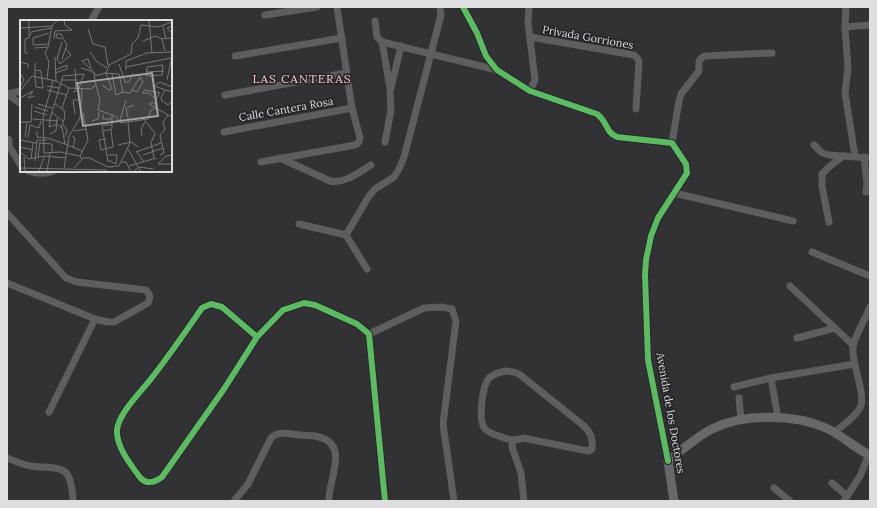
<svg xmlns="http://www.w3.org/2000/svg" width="877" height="508" font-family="Lora,serif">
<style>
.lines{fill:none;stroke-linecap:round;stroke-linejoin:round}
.minor{stroke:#5f5e5e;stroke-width:7}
.secondary{stroke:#696869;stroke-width:9}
.cycleway-casing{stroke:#27262a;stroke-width:8}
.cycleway{stroke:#5cba63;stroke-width:6}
.labels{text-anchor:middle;stroke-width:3.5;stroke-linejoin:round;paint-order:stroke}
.street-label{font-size:11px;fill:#dedde0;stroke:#27262a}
.neighbourhood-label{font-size:12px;letter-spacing:1px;fill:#fecac2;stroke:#27262a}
.inset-road{fill:none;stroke:#777678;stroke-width:1}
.view{fill:#a2a1a3;fill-opacity:0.15;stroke:#a2a1a3;stroke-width:2}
.inset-edge{fill:none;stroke:#dedde0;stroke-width:2}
</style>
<rect width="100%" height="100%" fill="#323133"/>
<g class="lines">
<!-- minor -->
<g class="minor">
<path d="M463 7 477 33 486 56 497 70 530 91 597 114C608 122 605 132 617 137L672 143 686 164 687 173 658 218 651 236 646 260 645 275 648 360 668 461"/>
<path d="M529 7 528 22 535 80 530 91"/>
<path d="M846 7 845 27 848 68 845 93 855 156"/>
<path d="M265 15 317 7"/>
<path d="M91 21 99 7"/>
<path d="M375 21 377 37 382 42 497 70"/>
<path d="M845 27 870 25"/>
<path d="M530 37 634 55 637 58 639 61 636 109"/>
<path d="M382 42 390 88"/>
<path d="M235 56 342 38"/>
<path d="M7 94 21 104"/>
<path d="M7 94 21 91"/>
<path d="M225 95 346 73"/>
<path d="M224 132 352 108"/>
<path d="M7 139 9 140V146L21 166"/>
<path d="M385 142 391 110 390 92 401 46"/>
<path d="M672 143 679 101 681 94 699 71C699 63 697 60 705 56L772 53"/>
<path d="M814 145 822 153 829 155 870 158"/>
<path d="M864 157 867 183 866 192"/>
<path d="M280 158 330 181C345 184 359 172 371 165"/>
<path d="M261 162 355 145 359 142 360 138 352 108 337 7"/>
<path d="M28 171C36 174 46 174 53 171"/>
<path d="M674 193 793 221"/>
<path d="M7 213 66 278 77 282 146 290C150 295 151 297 148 303L114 322H108L95 319 7 283"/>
<path d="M829 222 822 186V174L829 167 843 156"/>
<path d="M299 224 346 235 367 269"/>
<path d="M346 235 369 196 375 189 394 177 399 169 404 157 441 15 440 7"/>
<path d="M812 252 870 276"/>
<path d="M790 286 853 345"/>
<path d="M369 334 424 308 441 307 452 309 456 321 443 424 454 501"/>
<path d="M257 337 222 307 211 304 202 308C186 331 171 353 154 375 143 390 119 412 117 430 116 446 130 464 139 476 145 485 154 483 162 477L224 389 257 337 283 310 304 303 315 305 357 324 369 334 385 501"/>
<path d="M797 338 835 328"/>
<path d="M506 371 513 372 519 374 584 426C591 433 593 439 592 449L588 451 523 438C520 439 516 440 513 440 509 440 488 433 485 429 478 421 482 386 489 378 494 374 500 372 506 371Z"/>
<path d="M771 378 778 418"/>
<path d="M734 387 771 378 855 364"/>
<path d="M739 398 741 420"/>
<path d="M49 412 95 319"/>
<path d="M835 432C843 425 854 418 860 408 867 396 851 363 853 347 854 337 866 318 870 307"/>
<path d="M513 440 512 447 521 473 524 501"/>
<path d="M7 458C15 461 23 465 31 466 62 470 71 462 73 501"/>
<path d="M832 483 847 496"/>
<path d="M774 488 790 501"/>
<path d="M234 501 248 484 271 438C279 430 290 434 300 435 306 436 313 435 319 437 350 445 328 479 329 501"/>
<path d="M844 501 860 476 869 454"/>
</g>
<!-- secondary -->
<path class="secondary" d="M674 501 668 461C682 450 696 437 712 429 744 413 794 414 826 428 842 435 854 448 870 455"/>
<!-- cycleway casing -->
<g class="cycleway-casing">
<g id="cycleway">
<path d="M463 7 477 33 486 56 497 70 530 91 597 114C608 122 605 132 617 137L672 143 686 164 687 173 658 218 651 236 646 260 645 275 648 360 668 461"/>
<path d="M257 337 222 307 211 304 202 308C186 331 171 353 154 375 143 390 119 412 117 430 116 446 130 464 139 476 145 485 154 483 162 477L224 389 257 337 283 310 304 303 315 305 357 324 369 334 385 501"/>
</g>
</g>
<!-- cycleway -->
<use href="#cycleway" class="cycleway"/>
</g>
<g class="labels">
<!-- street labels -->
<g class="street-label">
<text transform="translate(588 37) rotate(10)" y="4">Privada Gorriones</text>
<text transform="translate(286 109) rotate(-10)" y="4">Calle Cantera Rosa</text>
<text transform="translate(671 413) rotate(80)" y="4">Avenida de los Doctores</text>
</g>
<!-- neighbourhood labels -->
<g class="neighbourhood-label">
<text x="302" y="83">LAS CANTERAS</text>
</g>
</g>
<!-- overview -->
<g transform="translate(20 20)">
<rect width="152" height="152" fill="#323133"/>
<path class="inset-road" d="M129 0 132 33M143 6 146 19M152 6 147 8 152 13M0 8 32 6M68 9 73 24 85 27 88 45M10 16 11 12 31 8M34 19 35 11 52 10 45 5 44 0M142 19 145 31M123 21 135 16 142 19 151 18M42 22 37 39 40 44 51 35 45 28M29 24 13 25V18L29 13M15 28 27 27M70 32 76 41 87 48M8 33H5V19L9 18V0M35 37 36 61M42 39 47 25 41 14H36L37 18 42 19M0 42 8 44V48M99 44 105 62H109L113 53M143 45 142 55 126 56 127 47ZM106 47 151 38M61 48 71 51 75 55M71 48 68 39 62 41 76 54M15 50 21 51 23 68 16 67 15 56V45L16 43M106 50V41L127 33 152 32M0 52 4 60 0 67M126 52 144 51M35 53 47 49V45L35 50M86 53 99 54 103 72M92 54 96 75 103 72 110 73 120 57 123 62 117 72 112 70M43 56 64 54 59 68M27 59 29 42 25 33 28 27 32 6 38 0M41 60H58M147 60 152 36M76 65 80 80 78 90 95 96 101 103 128 99 131 90 136 88M82 65 89 70 92 69 86 53M27 66 39 68M152 67 140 62 134 66 152 72M27 70 47 75M145 70 141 78 142 81 148 85 152 81M0 71 12 56 36 61 49 68 71 69 76 65 74 56 86 53 89 45 111 34 112 24 118 18 121 5 138 7 152 2M53 72 56 71 55 49M122 73 125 70 140 73 136 79M122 73H129L136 79V88M0 78 13 71 8 78 14 76M106 80 100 100 106 101M18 84 32 88M35 84 44 90 45 97 41 108M135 84 133 82 129 84 152 97M15 87 28 91M42 88 49 68M14 91 27 95M31 92 43 101M63 93 68 120M55 94 53 80H60M83 94V99H92M123 98 135 113 131 123 134 138M13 99 38 101M72 101 78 99 79 92M0 102H11L12 84M29 102 43 56M30 102 29 107 37 104 42 108 45 124 62 131M109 102 106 88 114 85M10 105 19 108 21 101M43 105 47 110 45 117M17 111V117L28 118M54 111 66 109M83 111 92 109V94M30 114 36 111 37 98M52 116 55 118 53 128M122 116 121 109 125 102M5 117 7 102M8 118 10 105M28 118 45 124M86 119 79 120 81 130 93 127 91 110M0 120 16 123M19 123 32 124V132M98 125 111 122 118 127M0 127 13 130M108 129 121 152M0 132 9 139 24 136 46 138M116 132 141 123M117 132 124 142M24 133 23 97 33 61M24 133 40 132 60 136M88 135H97L96 144 88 140M123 135 143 128M140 135 144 133 140 115 145 110 143 102 148 95M4 137 5 152M18 138 20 122M62 138H70L88 147 99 146 110 123 108 103M11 139 13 123M15 141 17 120H27M88 142 82 105H92M102 142H106L111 152M138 144 146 136 152 135M138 144H152M109 146 136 138M0 148 87 150M54 148 62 139 60 136 68 120M44 149 49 116 60 98 62 69M19 152 24 137M27 152 30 132M113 152 119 147 133 149"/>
<path class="view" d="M132 53 138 96 63 106 57 63Z"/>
<rect width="152" height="152" class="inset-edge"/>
</g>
<!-- border -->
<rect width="877" height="508" fill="none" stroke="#dedde0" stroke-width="16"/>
</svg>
